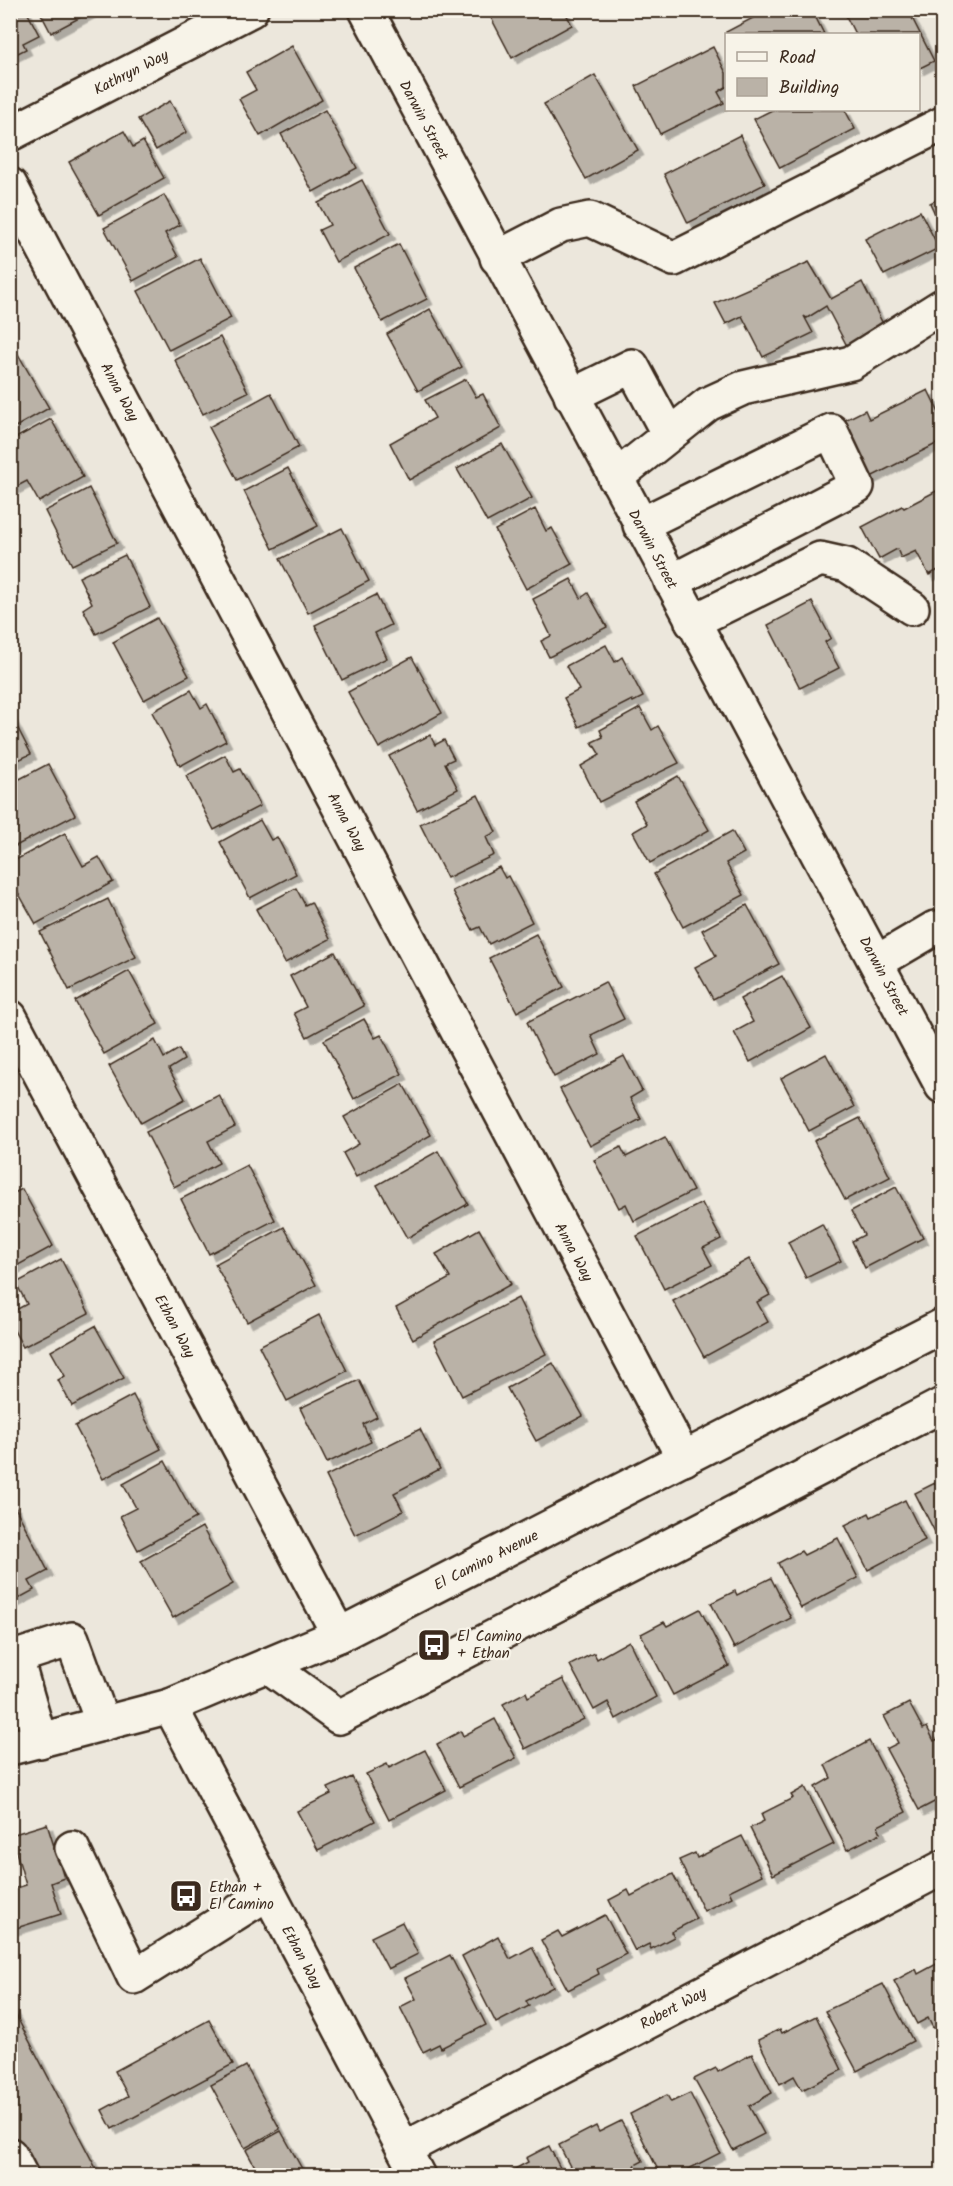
<svg xmlns="http://www.w3.org/2000/svg" width="953" height="2186" font-family="Kalam,sans-serif">
<style>
.building{fill:#bab2a7;stroke:#3b2a1e;stroke-width:1.5;filter:url(#shadow)}
.lines{fill:none;stroke-linecap:round;stroke-linejoin:round}
.minor-casing{stroke:#3b2a1e;stroke-width:38}
.major-casing{stroke:#3b2a1e;stroke-width:38}
.minor{stroke:#f7f3e8;stroke-width:33}
.major{stroke:#f7f3e8;stroke-width:33}
.labels{text-anchor:middle;stroke-width:4.5;stroke-linejoin:round;paint-order:stroke}
.street-label{font-size:15px;fill:#3b2a1e;stroke:#f7f3e8}
.poi-label{font-size:15px;fill:#3b2a1e;stroke:#f7f3e8;text-anchor:start}
</style>
<defs>
<filter id="shadow"><feDropShadow dx="5.5" dy="5.5" stdDeviation="0" flood-color="#0004"/></filter>
</defs>
<rect width="100%" height="100%" fill="#ece7dc"/>
<filter id="ink" filterUnits="userSpaceOnUse"><feTurbulence type="fractalNoise" baseFrequency=".0167" numOctaves="2"/><feDisplacementMap in="SourceGraphic" scale="12" xChannelSelector="R" yChannelSelector="G"/><feConvolveMatrix kernelMatrix="1 2 1 2 8 2 1 2 1" color-interpolation-filters="sRGB"/></filter>
<g filter="url(#ink)">
<!-- building -->
<g class="building">
<path d="M10 10H26L39 35 23 43 26 49 10 57Z"/>
<path d="M39 10H94L51 33Z"/>
<path d="M487 10H564L572 25 512 58Z"/>
<path d="M768 10H812L824 34H727L726 32Z"/>
<path d="M843 10H908L934 61 918 69V34H855Z"/>
<path d="M292 46 322 100 260 136 239 99 256 90 246 72Z"/>
<path d="M713 47 726 73V87L718 92 724 103 660 134 636 86Z"/>
<path d="M595 75 638 150 586 179 544 104Z"/>
<path d="M170 101 187 132 156 150 138 119Z"/>
<path d="M325 110 357 168 313 192 281 134Z"/>
<path d="M772 110H845L855 129 780 168 754 119Z"/>
<path d="M124 131 133 147 143 141 164 178 99 215 69 162Z"/>
<path d="M740 135 765 184 688 223 664 174Z"/>
<path d="M362 180 390 234 336 262 319 230 330 225 318 203Z"/>
<path d="M164 195 180 225 165 233 178 257 133 281 104 228Z"/>
<path d="M942 197V229L930 203Z"/>
<path d="M920 211 939 248 884 275 865 239Z"/>
<path d="M399 244 427 299 382 322 354 268Z"/>
<path d="M200 258 231 318 169 350 138 291Z"/>
<path d="M809 262 831 299 862 282 884 326 847 346 826 306 807 318 804 316 813 333 763 357 742 316 726 324 715 303Z"/>
<path d="M430 309 462 367 418 391 387 334Z"/>
<path d="M220 337 248 392 203 414 175 360Z"/>
<path d="M18 354 49 408 10 430V358Z"/>
<path d="M466 379 476 397 483 394 501 428 409 480 390 443 435 418 425 400Z"/>
<path d="M928 390 942 419V441L867 479 839 423 865 410 869 419Z"/>
<path d="M271 393 299 447 237 480 209 427Z"/>
<path d="M51 419 83 477 39 502 27 481 10 490V441Z"/>
<path d="M502 444 532 498 487 522 457 469Z"/>
<path d="M288 468 318 526 273 549 244 491Z"/>
<path d="M89 488 117 543 72 565 45 511Z"/>
<path d="M942 488V568L929 575 916 551 901 558 897 549 879 559 862 527 902 506 904 508Z"/>
<path d="M535 509 546 531 552 528 572 564 526 589 495 530Z"/>
<path d="M342 528 369 581 308 613 280 559Z"/>
<path d="M125 555 150 607 96 634 83 609 92 603 79 577Z"/>
<path d="M571 579 581 598 588 593 607 627 549 657 541 641 551 636 533 599Z"/>
<path d="M376 595 391 625 375 633 387 658 342 680 315 625Z"/>
<path d="M812 602 831 638 825 642 839 668 800 688 768 625Z"/>
<path d="M157 618 189 676 144 700 113 642Z"/>
<path d="M606 645 615 662 622 657 643 697 633 702 632 700 579 727 564 698 579 690 566 666Z"/>
<path d="M412 657 442 713 379 748 348 692Z"/>
<path d="M191 690 201 708 207 704 226 741 180 766 152 712Z"/>
<path d="M640 708 652 730 658 726 679 763 599 802 581 766 600 755 592 742 603 737 600 730Z"/>
<path d="M10 713 31 754 10 764Z"/>
<path d="M430 735 435 745 444 740 454 759 445 763 458 789 417 810 389 756Z"/>
<path d="M225 755 234 772 240 769 260 806 214 830 186 776Z"/>
<path d="M48 764 75 815 10 849V784Z"/>
<path d="M678 776 709 830 650 863 633 832 647 824 634 801Z"/>
<path d="M478 795 496 832 486 837 494 855 447 878 420 824Z"/>
<path d="M260 820 271 840 277 837 296 874 250 898 220 842Z"/>
<path d="M732 831 744 853 726 863 744 895 683 927 654 874Z"/>
<path d="M65 833 83 866 99 857 113 882 36 924 10 878V863Z"/>
<path d="M499 867 505 878 508 876 532 922 489 944 480 927 473 930 452 891Z"/>
<path d="M296 888 305 905 311 902 330 939 285 963 256 909Z"/>
<path d="M108 899 136 957 69 990 40 932Z"/>
<path d="M747 905 779 964 713 999 695 967 716 956 702 930Z"/>
<path d="M536 934 564 987 517 1012 489 958Z"/>
<path d="M335 952 364 1006 307 1037 294 1013 306 1007 290 976Z"/>
<path d="M129 971 158 1024 104 1054 75 1001Z"/>
<path d="M782 976 811 1028 750 1062 734 1032 753 1022 740 999Z"/>
<path d="M605 982 624 1019 591 1035 600 1054 554 1077 527 1022Z"/>
<path d="M364 1019 375 1038 381 1035 402 1074 354 1099 324 1040Z"/>
<path d="M155 1040 164 1058 179 1049 184 1060 169 1069 185 1099 141 1123 109 1066Z"/>
<path d="M826 1054 854 1107 809 1131 781 1078Z"/>
<path d="M624 1056 642 1091 630 1098 641 1119 590 1146 560 1089Z"/>
<path d="M403 1084 431 1135 356 1177 343 1153 359 1144 344 1117Z"/>
<path d="M219 1095 235 1127 208 1141 219 1163 174 1187 146 1132Z"/>
<path d="M860 1118 890 1177 845 1200 814 1141Z"/>
<path d="M665 1137 693 1191 634 1221 626 1204 619 1208 594 1160 621 1147 626 1157Z"/>
<path d="M438 1151 468 1204 407 1238 377 1185Z"/>
<path d="M247 1165 275 1220 209 1254 181 1199Z"/>
<path d="M896 1187 923 1238 865 1268 852 1241 864 1235 851 1211Z"/>
<path d="M22 1189 53 1246 11 1269 10 1195Z"/>
<path d="M702 1203 721 1239 703 1248 712 1265 664 1289 637 1236Z"/>
<path d="M822 1224 841 1261 806 1278 788 1242Z"/>
<path d="M284 1227 316 1285 247 1322 215 1264Z"/>
<path d="M479 1229 511 1284 413 1339 396 1308 450 1278 436 1254Z"/>
<path d="M61 1259 89 1313 23 1347 10 1323V1313L27 1304 16 1283Z"/>
<path d="M749 1259 770 1295 757 1302 768 1322 704 1357 673 1301Z"/>
<path d="M518 1298 546 1354 462 1396 434 1341Z"/>
<path d="M319 1315 347 1371 287 1401 259 1346Z"/>
<path d="M95 1326 124 1378 72 1406 58 1380 65 1376 51 1351Z"/>
<path d="M553 1363 583 1416 536 1441 507 1388Z"/>
<path d="M359 1380 377 1417 363 1424 371 1442 327 1463 300 1408Z"/>
<path d="M133 1395 161 1449 103 1479 75 1426Z"/>
<path d="M420 1429 440 1469 394 1493 403 1511 355 1535 326 1476Z"/>
<path d="M165 1461 196 1518 138 1550 120 1516 136 1508 123 1484Z"/>
<path d="M939 1481 942 1485V1536L938 1538 915 1493Z"/>
<path d="M905 1500 925 1540 868 1570 845 1525 869 1513 871 1517Z"/>
<path d="M14 1505 48 1571 29 1581 34 1590 10 1603V1507Z"/>
<path d="M202 1527 233 1584 173 1618 141 1561Z"/>
<path d="M838 1538 858 1578 801 1608 778 1563 801 1551 804 1555Z"/>
<path d="M771 1578 791 1618 734 1648 711 1603 735 1591 737 1595Z"/>
<path d="M700 1609 729 1666 673 1695 641 1634 664 1622 667 1626Z"/>
<path d="M629 1641 656 1697 616 1719 608 1702 594 1710 570 1665 594 1653 597 1659Z"/>
<path d="M563 1679 584 1719 525 1749 503 1704 526 1692 528 1697Z"/>
<path d="M909 1703 923 1729 927 1727 934 1741 942 1737V1798L919 1810 886 1749 898 1743 884 1716Z"/>
<path d="M495 1719 516 1758 459 1787 437 1744 461 1731 463 1736Z"/>
<path d="M869 1741 906 1812 878 1826 881 1833 847 1850 815 1787 831 1778 825 1765Z"/>
<path d="M425 1750 446 1790 389 1820 366 1774 387 1764 389 1768Z"/>
<path d="M352 1777 375 1821 318 1850 297 1811 331 1794 328 1788Z"/>
<path d="M805 1787 834 1844 773 1875 750 1828 764 1821 761 1814 793 1798 791 1795Z"/>
<path d="M47 1824 64 1878 51 1883 61 1914 10 1930V1890L26 1885 11 1835Z"/>
<path d="M742 1836 762 1875 729 1891 732 1897 704 1911 679 1860 695 1853 697 1858Z"/>
<path d="M673 1874 696 1919 671 1932 674 1937 651 1949 649 1944 635 1951 609 1900 628 1890 631 1896Z"/>
<path d="M605 1915 626 1954 597 1969 599 1974 568 1990 541 1940 558 1931 562 1937Z"/>
<path d="M402 1922 418 1954 388 1969 371 1937Z"/>
<path d="M498 1936 510 1959 532 1947 553 1987 526 2001 529 2006 496 2023 462 1956Z"/>
<path d="M450 1955 486 2025 441 2048 439 2044 423 2052 400 2007 416 1999 405 1978Z"/>
<path d="M942 1961V2023L933 2028 928 2018 917 2024 894 1981 916 1969 918 1974Z"/>
<path d="M883 1984 913 2041 857 2071 825 2011Z"/>
<path d="M10 2004 100 2176H33L10 2129Z"/>
<path d="M816 2016 842 2070 802 2090 794 2076 780 2084 758 2040 780 2029 782 2033Z"/>
<path d="M209 2020 233 2064 112 2129 102 2110 128 2096 115 2071Z"/>
<path d="M752 2054 772 2093 749 2106 764 2134 733 2150 694 2079 716 2068 718 2072Z"/>
<path d="M246 2066 280 2129 245 2148 211 2085Z"/>
<path d="M690 2093 720 2153 675 2176H661L630 2114 667 2095 671 2102Z"/>
<path d="M621 2121 643 2161 635 2165 640 2176H575L559 2145 596 2126 599 2132Z"/>
<path d="M281 2131 306 2176H260L246 2150Z"/>
<path d="M549 2146 564 2176H502L528 2162 526 2158Z"/>
</g>
<g class="lines">
<!-- minor casing -->
<g class="minor-casing">
<g id="minor">
<path d="M366 10 942 1086"/>
<path d="M10 134 251 10"/>
<path d="M10 185 684 1459"/>
<path d="M497 258 561 225 590 219 674 259 942 124"/>
<path d="M571 396 632 366 668 433"/>
<path d="M615 478 708 404 743 388 851 363 942 306"/>
<path d="M640 525 831 431 857 486 671 582"/>
<path d="M692 622 820 559 847 565 912 608"/>
<path d="M877 962 935 928"/>
<path d="M10 1017 339 1635"/>
<path d="M16 1658 40 1741"/>
<path d="M10 1659 72 1639 103 1724"/>
<path d="M267 1665 339 1717 942 1405"/>
<path d="M170 1706 418 2176"/>
<path d="M72 1848 134 1977 268 1893"/>
<path d="M404 2149 942 1868"/>
<path d="M10 2155 21 2176"/>
</g>
</g>
<!-- major casing -->
<g class="major-casing">
<path id="major" d="M10 1748 170 1706 339 1635 942 1326"/>
</g>
<!-- minor -->
<use href="#minor" class="minor"/>
<!-- major -->
<use href="#major" class="major"/>
</g>
</g>
<!-- icons -->
<defs>
<g id="bus-square" transform="scale(1.725)"><rect x="-9" y="-9" width="18" height="18" rx="4" fill="#3b2a1e" stroke="#f7f3e8"/><path d="M-5-6H5V4H4V6H2V4H-2V6H-4V4H-5ZM-3.5-4V0h7V-4ZM-3.5 1.2v1.5H-2V1.2ZM2 1.2v1.5H3.5V1.2Z" fill="#fff"/></g>
</defs>
<g fill-rule="evenodd">
<use href="#bus-square" x="434" y="1645"/>
<use href="#bus-square" x="186" y="1896"/>
</g>
<g class="labels">
<!-- street labels -->
<g class="street-label">
<text transform="translate(131 72) rotate(-27)" y="5">Kathryn Way</text>
<text transform="translate(424 120) rotate(62)" y="5">Darwin Street</text>
<text transform="translate(120 392) rotate(62)" y="5">Anna Way</text>
<text transform="translate(653 549) rotate(62)" y="5">Darwin Street</text>
<text transform="translate(347 822) rotate(62)" y="5">Anna Way</text>
<text transform="translate(884 976) rotate(62)" y="5">Darwin Street</text>
<text transform="translate(574 1252) rotate(62)" y="5">Anna Way</text>
<text transform="translate(175 1326) rotate(62)" y="5">Ethan Way</text>
<text transform="translate(486 1560) rotate(-27)" y="5">El Camino Avenue</text>
<text transform="translate(302 1957) rotate(62)" y="5">Ethan Way</text>
<text transform="translate(673 2008) rotate(-28)" y="5">Robert Way</text>
</g>
<!-- poi labels -->
<g class="poi-label">
<text x="457" y="1641">El Camino<tspan x="457" dy="17">+ Ethan</tspan></text>
<text x="209" y="1892">Ethan +<tspan x="209" dy="17">El Camino</tspan></text>
</g>
</g>
<!-- margin -->
<rect width="953" height="2186" fill="none" stroke="#f7f3e8" stroke-width="36"/>
<rect x="18" y="18" width="917" height="2150" fill="none" stroke="#3b2a1e" stroke-width="2" filter="url(#ink)"/>
<!-- legend -->
<rect x="725" y="33" width="195" height="78" fill="#f7f3e8" stroke="#aca397" stroke-width="1.5"/>
<rect x="737" y="52" width="30" height="9" fill="#f7f3e8" stroke="#aca397" stroke-width="1.5"/>
<text x="779" y="63" font-size="18" fill="#3b2a1e">Road</text>
<rect x="737" y="78" width="30" height="18" fill="#bab2a7" stroke="#aca397" stroke-width="1.5"/>
<text x="779" y="93" font-size="18" fill="#3b2a1e">Building</text>
</svg>
